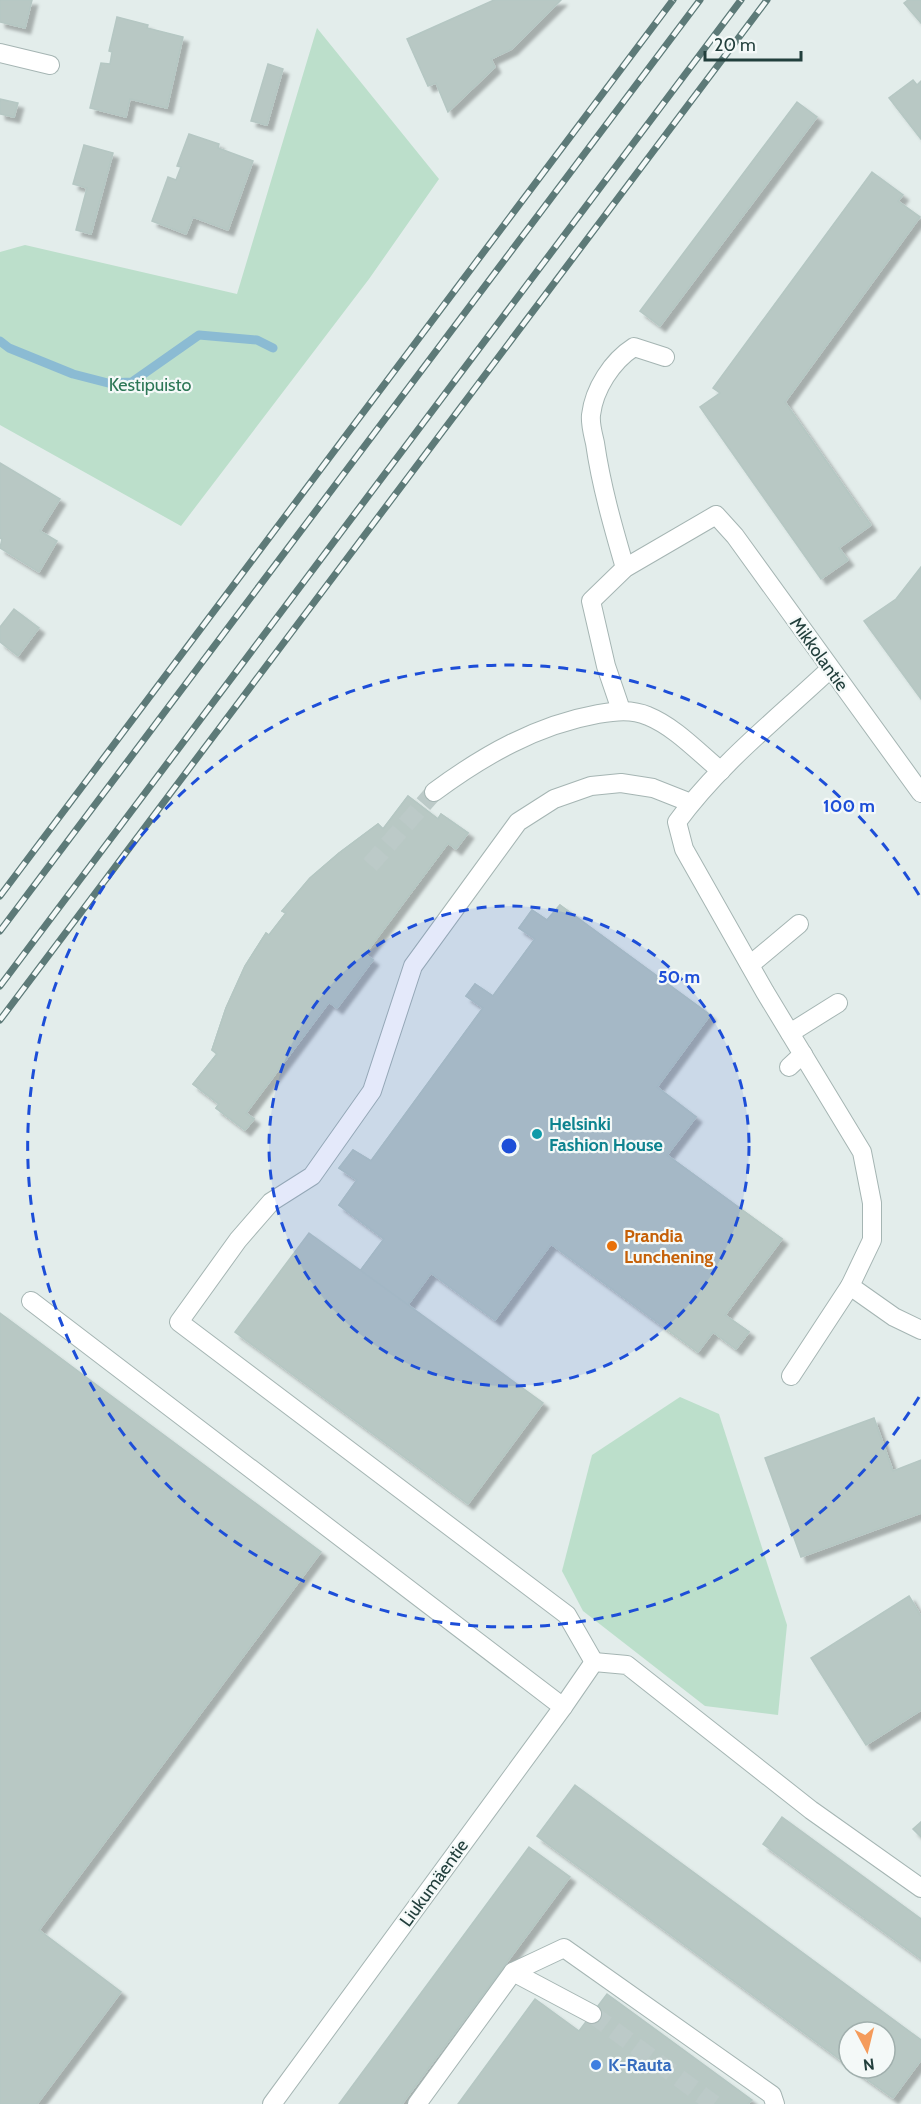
<svg xmlns="http://www.w3.org/2000/svg" width="921" height="2104" font-family="Cabin,sans-serif">
<style>
.green{fill:#bcdfcb}
.lines{fill:none;stroke-linecap:round;stroke-linejoin:round}
.stream{stroke:#8bbbd3;stroke-width:9}
.building{fill:#b8c8c4;stroke:#b5c7c3;stroke-width:1.5;filter:url(#shadow)}
.minor-tunnel{stroke:#bccac8;stroke-width:18;stroke-dasharray:18 9;stroke-linecap:butt}
.minor-casing{stroke:#a5b5b3;stroke-width:20}
.minor{stroke:#fff;stroke-width:18}
.rail-casing{stroke:#5d7a78;stroke-width:7}
.rail{stroke:#f4f9f8;stroke-width:4.5;stroke-dasharray:14;stroke-linecap:butt}
.ring{fill:none;stroke:#1d4ed8;stroke-width:3;stroke-dasharray:10 8}
.culture-dot{fill:#0f9aa8;stroke:#f4f9f8;stroke-width:2}
.food-dot{fill:#e8710a;stroke:#f4f9f8;stroke-width:2}
.shop-dot{fill:#3f7fe0;stroke:#f4f9f8;stroke-width:2}
.labels{text-anchor:middle;stroke-width:4.5;stroke-linejoin:round;paint-order:stroke}
.park-label{font-size:18px;fill:#2c7756;stroke:#f4f9f8}
.street-label{font-size:18px;fill:#223f3c;stroke:#f4f9f8}
.culture-label{font-size:18px;font-weight:bold;fill:#0d838f;stroke:#f4f9f8;text-anchor:start}
.food-label{font-size:18px;font-weight:bold;fill:#c56008;stroke:#f4f9f8;text-anchor:start}
.shop-label{font-size:18px;font-weight:bold;fill:#366cbe;stroke:#f4f9f8;text-anchor:start}
.centre{fill:#1d4ed8;stroke:#f4f9f8;stroke-width:3}
.ring-label{font-size:18px;text-anchor:middle;font-weight:bold;fill:#1d4ed8;stroke:#f4f9f8;stroke-width:4.5;stroke-linejoin:round;paint-order:stroke}
</style>
<defs>
<filter id="shadow"><feDropShadow dx="5.5" dy="5.5" stdDeviation="1.5" flood-color="#0004"/></filter>
</defs>
<rect width="100%" height="100%" fill="#e3edeb"/>
<!-- green -->
<g class="green">
<path d="M317 28 439 179 369 279 181 526 0 425V252L25 245 237 294Z"/>
<path d="M680 1397 719 1414 787 1625 778 1715 705 1706 583 1611 562 1571 592 1455Z"/>
</g>
<g class="lines">
<!-- stream -->
<path class="stream" d="M0 341 9 348 73 374 108 383 132 382 199 335 257 340 273 348"/>
</g>
<!-- building -->
<g class="building">
<path d="M0 0H32L25 28 0 22Z"/>
<path d="M494 0H561L512 49 491 59 495 67 448 112 436 83 428 86 407 39Z"/>
<path d="M908 0H921V23L904 3Z"/>
<path d="M117 17 148 25 147 28 183 37 167 108 130 99 126 117 90 108 101 63 110 64 112 52 109 51Z"/>
<path d="M268 64 283 69 267 125 251 121Z"/>
<path d="M913 80 917 85 921 81V139L889 98Z"/>
<path d="M0 99 18 103 14 117 0 114Z"/>
<path d="M797 102 817 117 660 326 640 311Z"/>
<path d="M189 134 219 144 218 148 253 161 228 230 193 217 186 234 152 221 168 177 176 180 181 167 177 166Z"/>
<path d="M84 145 113 153 91 234 76 230 87 188 73 184Z"/>
<path d="M872 172 903 195 898 201 920 217 785 402 871 525 839 548 848 560 821 579 700 407 720 393 713 388Z"/>
<path d="M0 463 60 499 40 531 57 541 39 572 0 548 2 539 0 538Z"/>
<path d="M921 567V699L864 621 896 599Z"/>
<path d="M14 609 39 628 18 656 0 642V627Z"/>
<path d="M408 796 438 819 441 814 468 833 456 849 448 843 365 954 373 960 337 1008 329 1002 246 1113 254 1119 245 1130 216 1108 219 1104 193 1084 217 1054 212 1050 226 1008 245 966 266 933 269 935 286 913 282 911 310 878 339 853 378 824 383 829Z"/>
<path d="M408 796 438 819 441 814 468 833 456 849 448 843 365 954 373 960 337 1008 329 1002 246 1113 254 1119 245 1130 216 1108 219 1104 193 1084 217 1054 212 1050 226 1008 245 966 266 933 269 935 286 913 282 911 310 878 339 853 378 824 383 829Z"/>
<path d="M560 905 710 1015 657 1087 696 1117 667 1155 782 1239 725 1315 749 1332 736 1349 713 1332 698 1352 551 1244 495 1320 431 1273 407 1306 360 1271 384 1239 339 1205 357 1180 339 1168 353 1150 371 1161 483 1008 466 996 475 984 493 996 535 939 519 928 532 910 547 920Z"/>
<path d="M560 905 710 1015 657 1087 696 1117 667 1155 782 1239 725 1315 749 1332 736 1349 713 1332 698 1352 551 1244 495 1320 431 1273 407 1306 360 1271 384 1239 339 1205 357 1180 339 1168 353 1150 371 1161 483 1008 466 996 475 984 493 996 535 939 519 928 532 910 547 920Z"/>
<path d="M309 1233 543 1403 468 1504 235 1332Z"/>
<path d="M0 1313 321 1552 39 1930 121 1992 37 2104H0Z"/>
<path d="M874 1418 893 1471 921 1460V1513L801 1557 765 1458Z"/>
<path d="M909 1596 921 1616V1710L866 1745 811 1658Z"/>
<path d="M575 1785 921 2040V2060L893 2098 851 2068H885V2032H849V2066L537 1836Z"/>
<path d="M782 1817 921 1919V1959L763 1844Z"/>
<path d="M921 1822V1837L913 1829Z"/>
<path d="M529 1847 570 1877 402 2104H339Z"/>
<path d="M607 1994 752 2100 748 2104H458L535 1999 579 2031Z"/>
</g>
<g class="lines">
<!-- minor-tunnel -->
<g class="minor-tunnel">
<path d="M370 865 434 792"/>
<path d="M592 2014 714 2104"/>
</g>
<!-- minor casing -->
<g class="minor-casing">
<g id="minor">
<path d="M0 53 50 65"/>
<path d="M625 568C613 527 601 485 595 443 593 434 590 424 591 415 594 389 612 361 634 347L665 357"/>
<path d="M621 710 606 666 591 601 625 568 716 515 735 536 921 793"/>
<path d="M434 792C484 755 537 725 598 714 615 711 632 709 648 716 675 727 698 752 721 771"/>
<path d="M750 965 799 924"/>
<path d="M790 1033 838 1003"/>
<path d="M789 1067 803 1054"/>
<path d="M850 1286 894 1317 921 1330"/>
<path d="M31 1301 563 1707"/>
<path d="M791 1376 850 1286 872 1240V1203L862 1152 765 992 684 849 677 822C719 764 778 718 830 669"/>
<path d="M594 1662 567 1615 179 1322 238 1240 271 1202 312 1176 372 1091 413 966 518 822 554 799 591 786 621 783 653 788 691 803"/>
<path d="M594 1662 627 1665 811 1810 921 1888"/>
<path d="M513 1972 564 1948 772 2095 775 2104"/>
<path d="M272 2104 563 1707 594 1662"/>
<path d="M417 2104 513 1972 592 2014"/>
</g>
</g>
<!-- minor -->
<use href="#minor" class="minor"/>
<!-- rail casing -->
<g class="rail-casing">
<g id="rail">
<path d="M0 896 673 0"/>
<path d="M0 931 700 0"/>
<path d="M0 986 741 0"/>
<path d="M0 1020 767 0"/>
</g>
</g>
<!-- rail -->
<use href="#rail" class="rail"/>
</g>
<!-- distance rings -->
<circle cx="509" cy="1146" r="240" fill="#1d4ed8" fill-opacity=".12"/>
<g class="ring">
<circle cx="509" cy="1146" r="240"/>
<path d="M919 1397A481 481 0 1 1 919 895"/>
</g>
<!-- markers -->
<circle class="culture-dot" cx="537" cy="1134" r="6"/>
<circle class="food-dot" cx="612" cy="1246" r="6"/>
<circle class="shop-dot" cx="596" cy="2065" r="6"/>
<g class="labels">
<!-- park labels -->
<g class="park-label">
<text x="150" y="391">Kestipuisto</text>
</g>
<!-- street labels -->
<g class="street-label">
<text transform="translate(819 654) rotate(54)" y="6">Mikkolantie</text>
<text transform="translate(434 1883) rotate(-54)" y="6">Liukumäentie</text>
</g>
<!-- culture labels -->
<g class="culture-label">
<text x="549" y="1130">Helsinki<tspan x="549" dy="21">Fashion House</tspan></text>
</g>
<!-- food labels -->
<g class="food-label">
<text x="624" y="1242">Prandia<tspan x="624" dy="21">Lunchening</tspan></text>
</g>
<!-- shop labels -->
<g class="shop-label">
<text x="608" y="2071">K-Rauta</text>
</g>
</g>
<circle cx="509" cy="1146" r="9" class="centre"/>
<g class="ring-label">
<text x="849" y="812">100 m</text>
<text x="679" y="983">50 m</text>
</g>
<!-- north arrow -->
<g transform="translate(867 2050) rotate(173)"><circle r="28" fill="#f4f9f8" stroke="#a0afad" stroke-width="1.5"/>
<path d="M0-4.5L10 22L0 15L-10 22Z" fill="#f49b5b"/>
<text y="-9" font-size="16" font-weight="bold" text-anchor="middle" fill="#223f3c">N</text>
</g>
<!-- scale -->
<path d="M705 51v9h96v-9" fill="none" stroke="#223f3c" stroke-width="3"/>
<text x="714" y="51" font-size="18" fill="#223f3c" stroke="#f4f9f8" stroke-width="4.5" paint-order="stroke">20 m</text>
</svg>
